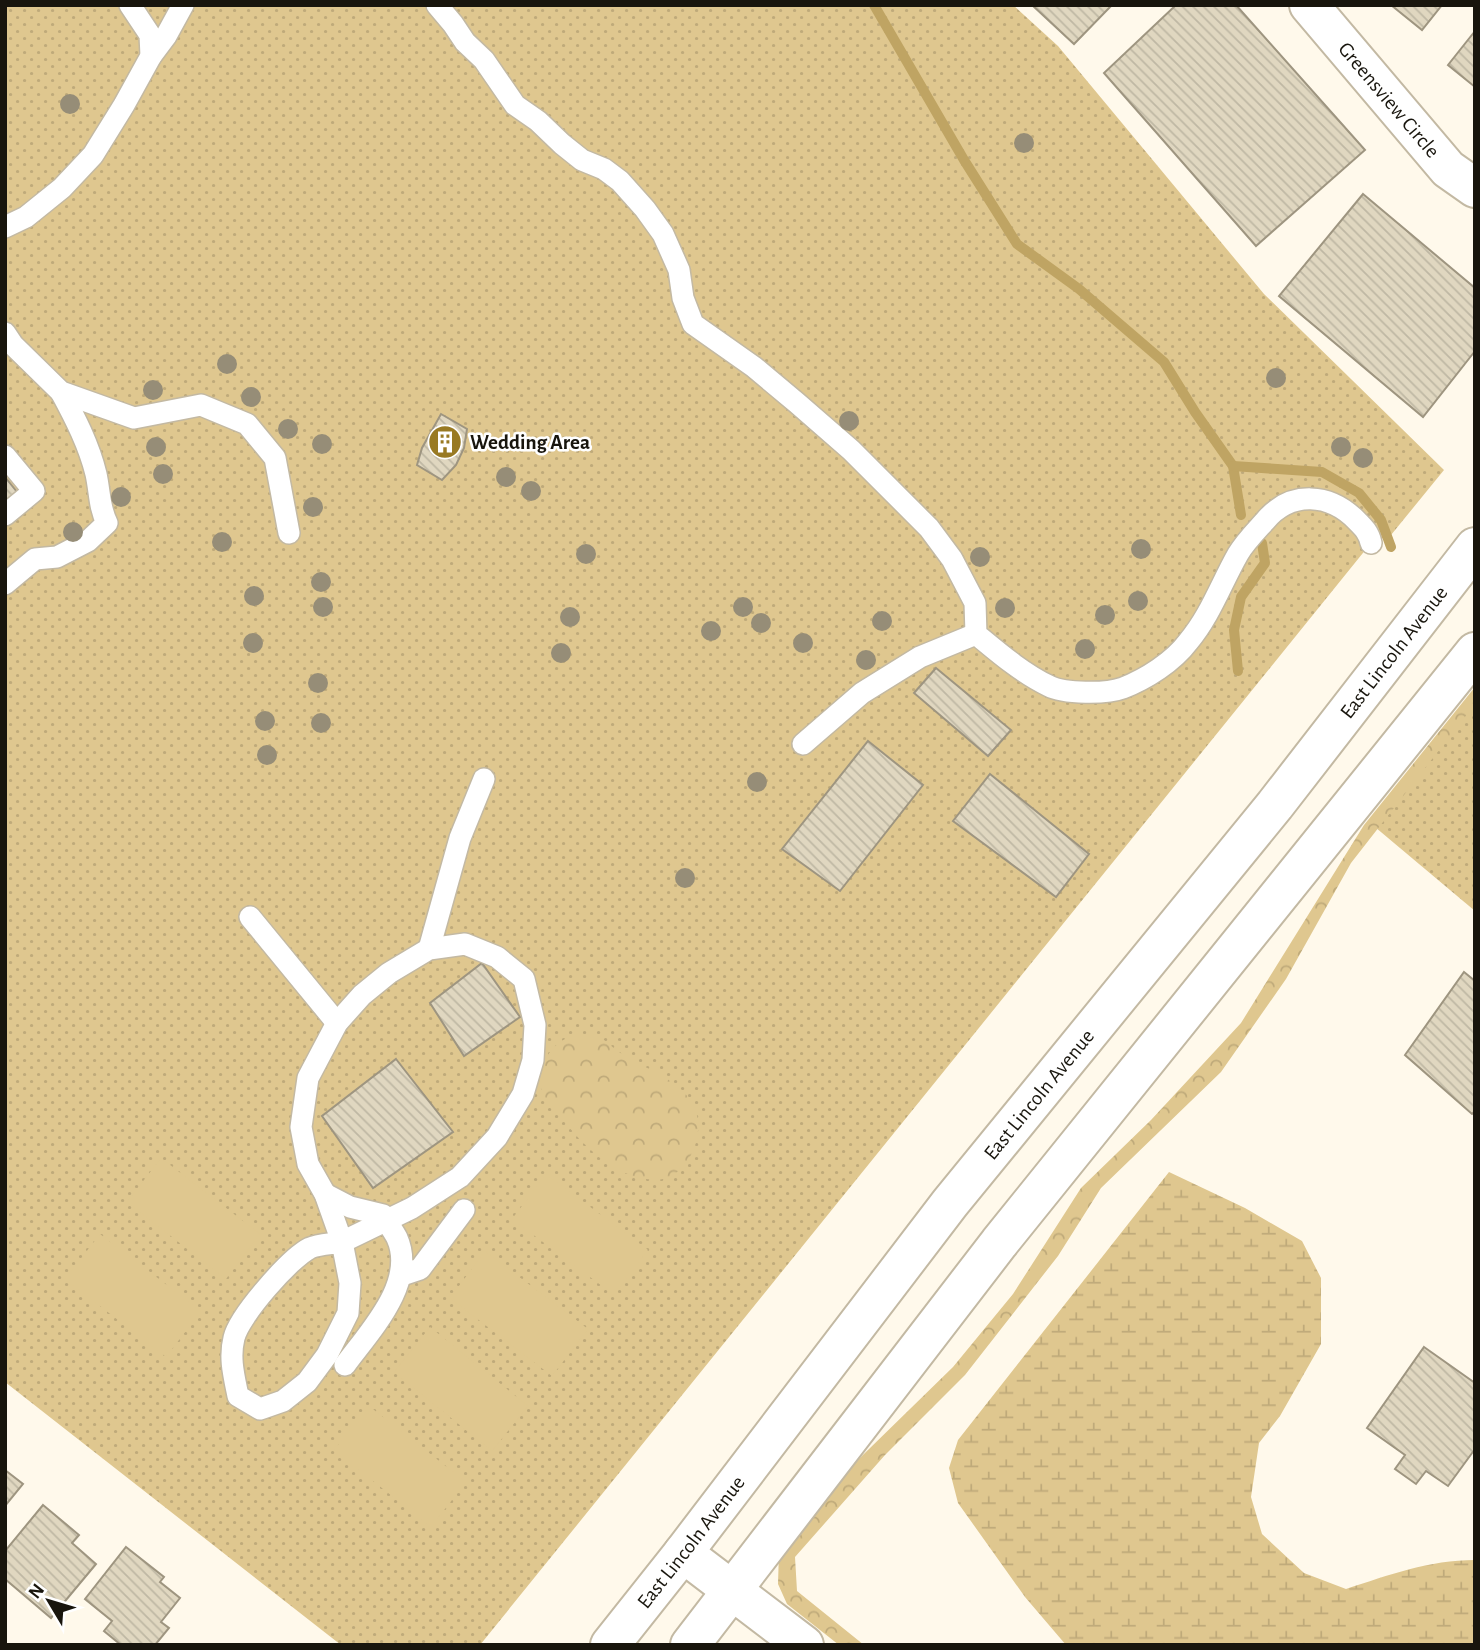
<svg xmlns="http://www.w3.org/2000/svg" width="1480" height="1650" font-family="'Alegreya Sans',sans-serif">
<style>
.grass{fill:url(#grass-dots)}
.wetland{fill:url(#wetland-marsh)}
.park{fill:url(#park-crowns)}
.garden{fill:#dfc78f}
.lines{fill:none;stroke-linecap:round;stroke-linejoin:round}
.stream{stroke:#bfa463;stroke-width:10}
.building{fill:url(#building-back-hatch);stroke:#9e9580;stroke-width:2}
.lane-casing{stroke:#c3b9a3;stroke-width:24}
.street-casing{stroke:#c3b9a3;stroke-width:42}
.secondary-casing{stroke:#c3b9a3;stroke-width:42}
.primary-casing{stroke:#c3b9a3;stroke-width:42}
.lane{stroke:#fff;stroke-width:21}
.street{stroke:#fff;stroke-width:38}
.secondary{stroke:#fff;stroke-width:38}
.primary{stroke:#fff;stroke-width:38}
.tree{fill:#968d77}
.labels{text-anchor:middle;stroke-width:5;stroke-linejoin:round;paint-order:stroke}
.street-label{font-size:21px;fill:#18150d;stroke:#fff}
.poi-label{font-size:21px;font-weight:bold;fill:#18150d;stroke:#fff;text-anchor:start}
</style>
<defs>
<pattern id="grass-dots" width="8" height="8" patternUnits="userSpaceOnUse" patternTransform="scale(1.75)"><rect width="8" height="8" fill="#dfc78f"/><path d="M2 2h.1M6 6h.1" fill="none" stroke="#bfaa7a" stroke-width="1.8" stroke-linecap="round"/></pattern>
<pattern id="wetland-marsh" width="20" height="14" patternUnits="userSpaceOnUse" patternTransform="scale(1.75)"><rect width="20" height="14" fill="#dfc78f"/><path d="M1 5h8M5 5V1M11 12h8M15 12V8" fill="none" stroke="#bfaa7a"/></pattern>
<pattern id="park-crowns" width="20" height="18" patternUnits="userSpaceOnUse" patternTransform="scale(1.75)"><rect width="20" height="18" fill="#dfc78f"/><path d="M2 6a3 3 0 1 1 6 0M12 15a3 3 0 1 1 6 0" fill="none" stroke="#bfaa7a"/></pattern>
<pattern id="building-back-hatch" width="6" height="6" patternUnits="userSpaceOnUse" patternTransform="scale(1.75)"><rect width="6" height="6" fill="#e0d7c0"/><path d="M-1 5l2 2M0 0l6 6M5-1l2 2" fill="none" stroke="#bfb8a4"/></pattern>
</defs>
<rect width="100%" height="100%" fill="#fff9eb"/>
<!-- grass -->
<g class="grass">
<path d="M5 5H1013L1058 46 1264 294 1444 470 1391 535 1371 543 480 1645H341L5 1382Z"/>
<path d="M1475 693V911L1369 822Z"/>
</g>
<!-- wetland -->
<path class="wetland" d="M1169 1172 1245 1208 1302 1241 1321 1278V1344L1280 1416 1259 1443 1251 1497 1262 1534 1304 1573 1346 1589C1389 1575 1429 1560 1475 1560V1645H1066L1025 1597 958 1503 949 1468 958 1440Z"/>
<!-- park -->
<g class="park">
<path d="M1475 687V704L1351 863 1286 979 1221 1072 1101 1188 1058 1256 965 1375 885 1455 795 1557 797 1591 864 1645H839L787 1604 778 1584 779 1551 826 1491 953 1367 1013 1294 1081 1188 1151 1120 1241 1023 1364 825Z"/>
<path d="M586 1036C591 1037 598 1037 602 1039 608 1042 613 1048 619 1052 643 1069 683 1079 695 1109 705 1133 691 1172 663 1179 657 1181 643 1179 637 1177 603 1168 576 1137 555 1110 551 1104 542 1096 541 1088 536 1070 549 1047 565 1039 571 1036 580 1037 586 1036Z"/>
</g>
<!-- garden -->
<g class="garden">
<path d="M161 1158 260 1234 226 1279 127 1202Z"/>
<path d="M546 1174 648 1250 614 1295 512 1219Z"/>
<path d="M100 1234 201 1311 166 1357 65 1279Z"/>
<path d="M485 1251 588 1329 552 1376 450 1298Z"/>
<path d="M430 1327 528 1406 492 1451 394 1372Z"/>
<path d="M369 1406 466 1482 431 1527 334 1450Z"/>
</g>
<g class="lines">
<!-- stream -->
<g class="stream">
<path d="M874 5 964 160 1017 244 1079 289 1164 362 1195 412 1233 466 1241 515"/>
<path d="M1233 466 1322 472 1359 493 1381 520 1391 547"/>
<path d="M1238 671 1234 630 1241 597 1265 563 1262 543"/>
</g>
</g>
<!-- building -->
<g class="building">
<path d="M1032 5H1112L1074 44Z"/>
<path d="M1176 5H1236L1365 150 1256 246 1104 73Z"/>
<path d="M1391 5H1442L1422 30Z"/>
<path d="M1475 31V87L1448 65Z"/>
<path d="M1363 194 1475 288V351L1423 417 1279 296Z"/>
<path d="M441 414 467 429 464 448 456 465 442 480 417 465 422 448Z"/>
<path d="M5 477 17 492 5 502Z"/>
<path d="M936 668 1011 730 988 756 914 693Z"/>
<path d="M868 741 923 785 840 891 782 849Z"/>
<path d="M990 774 1089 854 1056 897 953 821Z"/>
<path d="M482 963 520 1017 464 1056 430 1003Z"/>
<path d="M1464 972 1475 981V1111L1472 1114 1405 1055Z"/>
<path d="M396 1059 453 1132 373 1188 322 1116Z"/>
<path d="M1424 1347 1475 1383V1449L1448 1486 1426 1471 1416 1484 1395 1469 1405 1455 1367 1428Z"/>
<path d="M5 1470 23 1484 5 1506Z"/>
<path d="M43 1505 79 1535 72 1543 96 1564 51 1618 5 1579V1551Z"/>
<path d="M126 1547 164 1577 160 1582 180 1598 161 1622 169 1628 155 1645H121L104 1631 112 1621 85 1599Z"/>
</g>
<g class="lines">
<!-- lane casing -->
<g class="lane-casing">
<g id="lane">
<path d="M437 5 453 24 465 42 484 60 515 105 538 121 562 144 582 160 604 169 620 181 645 209 663 234 679 270 683 298 693 324 754 367 797 403 851 450 929 528 952 559 975 603 976 634C999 653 1022 673 1049 686 1064 694 1107 694 1123 688 1146 679 1173 662 1188 642 1210 616 1221 584 1238 554 1245 542 1256 531 1265 521 1291 490 1330 493 1357 521 1364 528 1369 533 1371 543"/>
<path d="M151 56 166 36 183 5"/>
<path d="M5 227 26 217 62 188 93 155 124 105 151 56 150 35 130 5"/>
<path d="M5 333 13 345 61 392 134 418 201 405 247 424 275 458 289 533"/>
<path d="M5 456 34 491 5 515"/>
<path d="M5 584 35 559 57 557 88 541 107 523C99 507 100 492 96 474 89 445 75 418 61 392"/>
<path d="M803 744 862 693 920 657 976 634"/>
<path d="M250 917 337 1023"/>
<path d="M429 949 460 838 484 779"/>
<path d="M325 1194 350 1207 383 1215C387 1223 393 1230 397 1238 417 1283 369 1332 345 1365"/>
<path d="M342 1242 412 1208 460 1177 497 1137 523 1094 533 1060 535 1025 524 979 497 957 465 944 429 949 389 973 362 995 337 1023 308 1078 301 1127 308 1164 325 1194 342 1242 350 1283 348 1313 327 1355 307 1382 283 1401 260 1409 238 1396C234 1376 229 1358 234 1338 239 1316 290 1258 310 1248 319 1244 332 1244 342 1242"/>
<path d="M402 1275 420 1269 464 1210"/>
</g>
</g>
<!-- street casing -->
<g class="street-casing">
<g id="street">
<path id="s1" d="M1309 5 1448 169 1475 188"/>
</g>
</g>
<!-- secondary casing -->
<g class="secondary-casing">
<path id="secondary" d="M683 1553 804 1645"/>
</g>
<!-- primary casing -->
<g class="primary-casing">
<g id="primary">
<path id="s2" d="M610 1645 683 1553 950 1203 1275 805 1475 547"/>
<path d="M690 1645 999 1243 1475 652"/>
</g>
</g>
<!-- lane -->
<use href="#lane" class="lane"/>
<!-- street -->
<use href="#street" class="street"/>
<!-- secondary -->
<use href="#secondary" class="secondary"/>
<!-- primary -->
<use href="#primary" class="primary"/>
</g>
<!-- trees -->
<g class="tree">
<circle cx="70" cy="104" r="10"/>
<circle cx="1024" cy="143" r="10"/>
<circle cx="227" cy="364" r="10"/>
<circle cx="1276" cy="378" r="10"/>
<circle cx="153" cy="390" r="10"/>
<circle cx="251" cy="397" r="10"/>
<circle cx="849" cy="421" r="10"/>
<circle cx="288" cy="429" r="10"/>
<circle cx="322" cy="444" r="10"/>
<circle cx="156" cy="447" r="10"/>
<circle cx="1341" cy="447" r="10"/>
<circle cx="1363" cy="458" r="10"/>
<circle cx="163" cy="474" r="10"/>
<circle cx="506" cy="477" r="10"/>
<circle cx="531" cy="491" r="10"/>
<circle cx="121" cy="497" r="10"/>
<circle cx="313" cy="507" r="10"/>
<circle cx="73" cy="532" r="10"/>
<circle cx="222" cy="542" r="10"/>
<circle cx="1141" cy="549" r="10"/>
<circle cx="586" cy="554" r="10"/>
<circle cx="980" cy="557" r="10"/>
<circle cx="321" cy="582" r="10"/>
<circle cx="254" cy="596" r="10"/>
<circle cx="1138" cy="601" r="10"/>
<circle cx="323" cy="607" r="10"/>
<circle cx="743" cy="607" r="10"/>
<circle cx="1005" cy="608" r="10"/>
<circle cx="1105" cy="615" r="10"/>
<circle cx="570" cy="617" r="10"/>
<circle cx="882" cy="621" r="10"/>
<circle cx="761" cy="623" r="10"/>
<circle cx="711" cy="631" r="10"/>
<circle cx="253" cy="643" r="10"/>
<circle cx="803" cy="643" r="10"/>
<circle cx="1085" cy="649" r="10"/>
<circle cx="561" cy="653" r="10"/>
<circle cx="866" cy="660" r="10"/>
<circle cx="318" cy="683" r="10"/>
<circle cx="265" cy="721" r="10"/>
<circle cx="321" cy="723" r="10"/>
<circle cx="267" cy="755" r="10"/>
<circle cx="757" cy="782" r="10"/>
<circle cx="685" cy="878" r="10"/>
</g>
<!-- icons -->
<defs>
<g id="building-disc" transform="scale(1.75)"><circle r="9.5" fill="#997a23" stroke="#fff"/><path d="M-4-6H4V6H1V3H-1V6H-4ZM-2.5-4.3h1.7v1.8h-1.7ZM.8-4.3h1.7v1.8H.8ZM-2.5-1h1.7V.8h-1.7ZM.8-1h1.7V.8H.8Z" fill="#fff"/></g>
</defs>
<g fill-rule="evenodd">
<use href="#building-disc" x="445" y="442"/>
</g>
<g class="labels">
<!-- street labels -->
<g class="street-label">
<text dy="7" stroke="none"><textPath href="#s1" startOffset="124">Greensview Circle</textPath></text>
<text dy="7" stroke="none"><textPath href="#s2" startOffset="1265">East Lincoln Avenue</textPath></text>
<text dy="7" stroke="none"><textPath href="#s2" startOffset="698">East Lincoln Avenue</textPath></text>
<text dy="7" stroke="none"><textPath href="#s2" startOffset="131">East Lincoln Avenue</textPath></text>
</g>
<!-- poi labels -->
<g class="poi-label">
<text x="470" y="449">Wedding Area</text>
</g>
</g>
<!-- border -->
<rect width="1480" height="1650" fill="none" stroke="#18150d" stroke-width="14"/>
<!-- north arrow -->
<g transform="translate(49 1601) rotate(308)" stroke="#ffffff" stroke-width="5" paint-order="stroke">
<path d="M0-5L12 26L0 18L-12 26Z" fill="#18150d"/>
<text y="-10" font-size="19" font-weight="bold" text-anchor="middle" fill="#18150d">N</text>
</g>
</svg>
